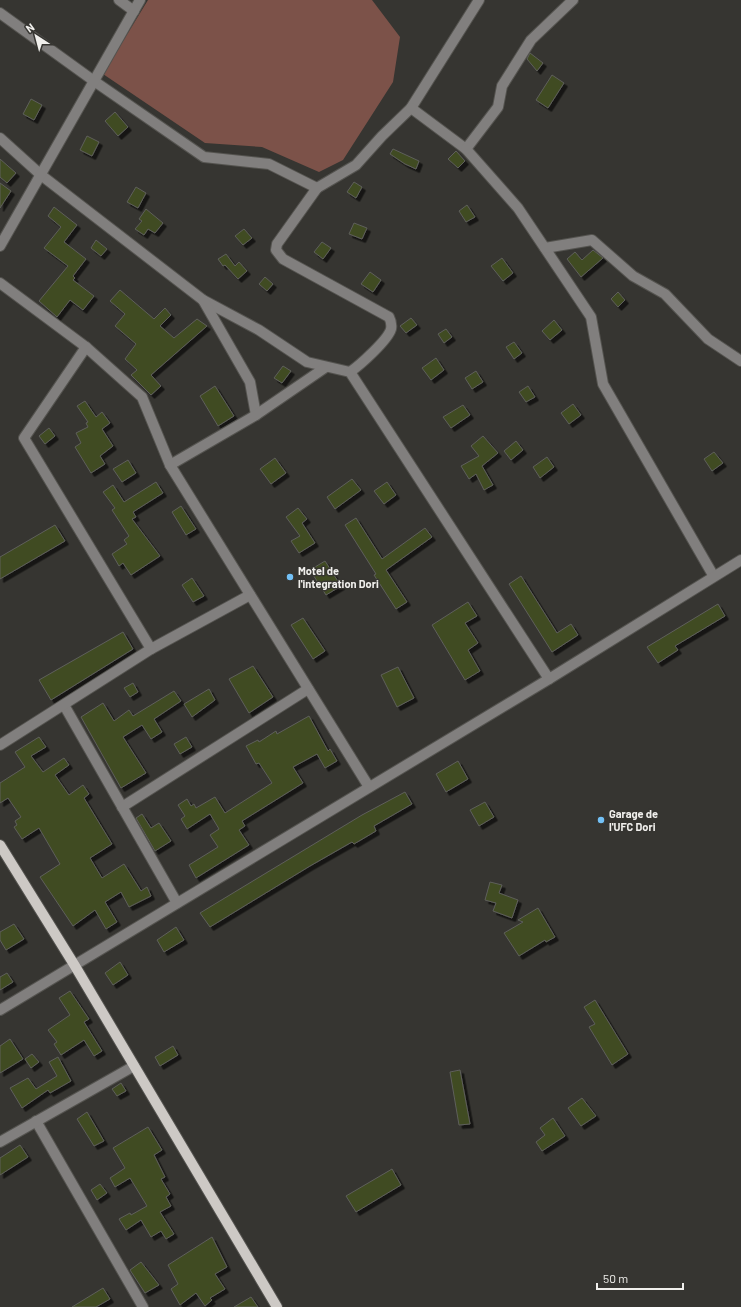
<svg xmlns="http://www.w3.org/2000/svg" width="741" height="1307" font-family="Barlow,sans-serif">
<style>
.green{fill:#7c5249}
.building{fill:#404b21;stroke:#5e5f5b;filter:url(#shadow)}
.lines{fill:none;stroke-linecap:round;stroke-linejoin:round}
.minor-casing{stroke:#54534f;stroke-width:12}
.major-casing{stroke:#54534f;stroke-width:12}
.minor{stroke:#817f7e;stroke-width:10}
.major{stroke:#cdc9c5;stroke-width:10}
.poi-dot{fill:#73c1f6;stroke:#363531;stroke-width:1.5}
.labels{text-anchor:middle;stroke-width:3;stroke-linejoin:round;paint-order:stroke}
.poi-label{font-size:11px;font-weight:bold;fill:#f0efec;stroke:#363531;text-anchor:start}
</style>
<defs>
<filter id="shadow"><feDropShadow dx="3.5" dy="3.5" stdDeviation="0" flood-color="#0009"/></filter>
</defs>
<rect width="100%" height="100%" fill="#363531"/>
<!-- green -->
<path class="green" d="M148 0H372L400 37 393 82 343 160 319 172 262 147 205 143 103 74Z"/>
<!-- building -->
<g class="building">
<path d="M530 53 543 63 537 71 527 59Z"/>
<path d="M552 75 564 83 548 108 536 100Z"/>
<path d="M31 99 42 105 34 120 23 114Z"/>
<path d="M115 112 128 127 118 136 105 121Z"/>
<path d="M87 136 99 142 92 156 80 150Z"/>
<path d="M393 149 419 161 416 169 405 164 390 154Z"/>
<path d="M456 151 465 161 458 168 448 159Z"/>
<path d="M0 159 16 173 7 183 0 177Z"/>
<path d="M354 182 362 187 356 198 347 192Z"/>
<path d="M0 183 11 191 0 208Z"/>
<path d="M136 187 146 193 138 208 127 202Z"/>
<path d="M467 205 475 217 466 222 459 211Z"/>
<path d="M54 207 77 225 64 242 86 259 73 276 75 278 73 280 94 296 83 310 70 300 57 317 39 301 68 266 44 248 61 227 48 216Z"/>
<path d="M146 209 163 223 155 233 148 229 144 235 135 229 142 221 139 219Z"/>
<path d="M354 223 367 228 362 239 349 234Z"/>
<path d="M244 229 252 238 243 245 235 236Z"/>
<path d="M96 240 107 249 101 256 91 248Z"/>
<path d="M322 242 331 248 323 259 314 252Z"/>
<path d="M593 250 603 258 581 277 567 259 575 252 582 260Z"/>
<path d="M226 254 235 266 239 262 247 271 238 279 225 265 223 266 218 259Z"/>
<path d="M502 258 513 273 503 281 491 266Z"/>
<path d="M370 272 381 280 373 292 361 284Z"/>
<path d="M265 277 273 284 267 291 259 284Z"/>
<path d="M120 290 154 319 165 308 171 315 160 326 174 338 197 319 207 326 151 375 161 386 151 395 131 375 137 370 125 359 136 344 115 326 125 314 110 301Z"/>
<path d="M618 292 625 300 618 307 611 299Z"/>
<path d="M411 318 417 325 406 333 400 326Z"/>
<path d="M554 320 562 330 550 340 542 331Z"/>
<path d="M446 329 452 337 444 343 438 334Z"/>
<path d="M514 342 522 353 514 359 506 347Z"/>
<path d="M436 358 444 370 431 380 422 368Z"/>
<path d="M283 366 291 371 282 383 274 378Z"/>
<path d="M476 371 483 382 472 389 465 378Z"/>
<path d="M215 386 234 416 218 426 200 396Z"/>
<path d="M528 386 535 397 526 402 519 392Z"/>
<path d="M85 401 96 417 102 412 110 423 102 429 113 446 100 456 105 464 91 473 75 447 81 443 76 433 88 427 86 423 88 422 77 406Z"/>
<path d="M573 404 581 415 569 424 561 413Z"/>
<path d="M463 405 470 415 451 428 443 417Z"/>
<path d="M49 428 55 436 45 444 39 436Z"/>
<path d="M483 436 498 453 482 466 493 485 484 490 476 474 469 479 461 466 479 456 471 446Z"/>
<path d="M516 441 523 450 511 460 504 451Z"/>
<path d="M714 452 723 463 712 471 704 459Z"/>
<path d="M547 457 554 467 540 478 533 467Z"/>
<path d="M275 458 286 473 271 484 260 469Z"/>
<path d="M128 460 136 473 122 482 113 469Z"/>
<path d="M352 479 361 490 335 509 327 497Z"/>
<path d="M156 482 163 493 133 512 136 517 132 519 160 556 131 575 123 563 119 566 112 554 127 544 124 540 129 536 112 510 115 508 103 492 113 485 124 502Z"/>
<path d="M387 482 396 495 384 504 374 491Z"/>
<path d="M181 506 196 529 186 535 172 512Z"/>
<path d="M298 508 307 519 302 523 315 543 299 553 291 541 300 536 286 517Z"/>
<path d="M356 518 382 559 425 528 432 537 386 570 407 602 396 609 374 575 376 574 345 525Z"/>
<path d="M55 525 65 541 0 579V557Z"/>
<path d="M325 561 341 586 326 595 310 570Z"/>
<path d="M521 576 557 633 571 624 578 635 552 652 509 584Z"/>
<path d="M192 578 204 596 193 602 182 585Z"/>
<path d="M468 602 477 616 465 623 478 643 468 650 480 671 465 680 432 625Z"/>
<path d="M718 604 725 616 675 646 678 650 658 663 647 647Z"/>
<path d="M303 618 325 651 313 659 291 625Z"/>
<path d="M123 632 133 649 51 700 39 680Z"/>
<path d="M253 666 273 697 249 713 229 679Z"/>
<path d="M398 667 414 698 397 707 381 675Z"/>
<path d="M133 683 138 692 130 697 124 688Z"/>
<path d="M209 689 215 700 192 717 184 704Z"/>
<path d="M174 691 181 701 154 719 162 732 151 739 142 725 123 737 146 773 121 788 81 717 103 703 114 721 129 710 133 716Z"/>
<path d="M309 716 328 751 330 749 337 761 325 768 317 754 293 767 303 783 242 821 245 826 239 830 249 845 196 878 189 865 218 847 210 835 219 829 210 814 187 829 181 819 185 816 178 805 187 799 191 806 194 804 196 808 215 797 225 813 272 783 259 763 256 764 246 746 258 740 259 742 276 731 277 734Z"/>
<path d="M39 737 46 747 31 756 43 772 64 758 69 765 55 775 69 795 83 785 89 794 84 798 112 844 90 858 102 878 124 864 141 891 147 887 151 896 129 907 121 892 105 902 117 922 106 929 95 910 73 926 40 877 60 864 39 828 22 839 14 827 17 825 15 821 21 817 8 798 0 803V783L25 767 15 752Z"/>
<path d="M186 737 192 747 180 754 174 744Z"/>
<path d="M458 761 468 779 446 792 436 774Z"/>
<path d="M405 792 412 804 374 826 376 831 354 844 352 842 310 866 210 927 200 913 362 815Z"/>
<path d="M485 802 494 817 479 826 470 810Z"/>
<path d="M142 814 151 828 159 823 171 841 155 851 136 818Z"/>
<path d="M490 882 502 885 499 893 518 900 512 918 493 911 496 903 485 900Z"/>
<path d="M538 908 555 937 546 942 545 940 519 956 504 933 523 922 518 920Z"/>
<path d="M14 924 24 939 6 950 0 940V932Z"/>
<path d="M176 927 184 940 164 952 157 940Z"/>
<path d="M120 962 128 975 113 985 105 973Z"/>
<path d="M7 973 13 982 0 990V977Z"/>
<path d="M70 991 89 1019 84 1022 102 1051 94 1056 84 1040 61 1055 54 1044 57 1042 48 1030 70 1015 59 998Z"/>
<path d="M595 1000 628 1054 612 1065 589 1027 595 1024 584 1007Z"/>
<path d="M10 1039 23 1059 0 1073V1046Z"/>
<path d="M173 1046 178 1055 160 1066 155 1057Z"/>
<path d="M32 1054 39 1062 31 1068 25 1059Z"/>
<path d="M58 1057 71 1081 50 1093 48 1090 22 1108 10 1088 28 1078 36 1089 57 1076 49 1062Z"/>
<path d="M460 1070 470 1124 459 1125 450 1072Z"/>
<path d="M121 1083 126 1091 117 1096 112 1089Z"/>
<path d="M582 1098 596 1116 581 1126 568 1108Z"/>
<path d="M87 1112 104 1141 94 1146 77 1119Z"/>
<path d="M553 1118 565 1136 542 1151 536 1142 545 1135 540 1128Z"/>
<path d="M148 1127 162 1150 154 1155 165 1177 161 1179 170 1194 166 1197 171 1206 160 1212 174 1234 166 1239 161 1231 151 1237 141 1220 126 1230 119 1219 130 1213 131 1215 147 1206 130 1178 115 1187 110 1178 125 1168 113 1148Z"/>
<path d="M20 1145 28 1157 0 1175V1158Z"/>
<path d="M392 1169 401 1185 356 1212 346 1196Z"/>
<path d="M100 1184 107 1193 97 1200 91 1190Z"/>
<path d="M212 1237 227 1267 215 1274 225 1289 210 1298 212 1300 205 1306 196 1293 180 1305 171 1289 178 1284 168 1265Z"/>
<path d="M141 1262 159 1285 145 1293 130 1270Z"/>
<path d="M103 1288 110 1299 96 1307H72Z"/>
<path d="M251 1297 258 1307H234Z"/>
</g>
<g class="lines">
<!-- minor casing -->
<g class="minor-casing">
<g id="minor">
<path d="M119 0 134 11"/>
<path d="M0 13 94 81 204 157 269 164 317 188 356 165 382 136 411 108 479 0"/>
<path d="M411 108 466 149 518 208 591 317 603 384 713 575"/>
<path d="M0 138 41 175 203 300 259 330 307 362 350 372 549 679"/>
<path d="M466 149 498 107 502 86 531 40 573 0"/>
<path d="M317 188 277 244 276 250 283 259 389 317C391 321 392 324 391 329 388 340 360 365 350 372"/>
<path d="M0 246 140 0"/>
<path d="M545 248 592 240 633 276 665 294 708 339 741 361"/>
<path d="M0 283 86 347 142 397 170 465 369 787"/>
<path d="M203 300 250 382 256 415"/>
<path d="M170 465 256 415 326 367"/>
<path d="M151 649 250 595"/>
<path d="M64 705 177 903"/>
<path d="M0 745 151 649 24 438 86 347"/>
<path d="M122 807 308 689"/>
<path d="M0 1010 549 679 741 560"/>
<path d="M36 1121 143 1307"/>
<path d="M0 1142 134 1066"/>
</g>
</g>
<!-- major casing -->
<g class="major-casing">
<path id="major" d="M0 845 75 966 277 1307"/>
</g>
<!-- minor -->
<use href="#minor" class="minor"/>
<!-- major -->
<use href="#major" class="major"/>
</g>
<!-- markers -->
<g class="poi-dot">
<circle cx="290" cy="577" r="4"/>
<circle cx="601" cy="820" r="4"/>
</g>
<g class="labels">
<!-- poi labels -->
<g class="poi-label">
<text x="298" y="575">Motel de<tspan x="298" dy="13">l'integration Dori</tspan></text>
<text x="609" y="818">Garage de<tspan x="609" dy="13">l'UFC Dori</tspan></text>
</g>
</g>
<!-- north arrow -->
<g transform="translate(36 36) rotate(324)" stroke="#363531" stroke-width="3" paint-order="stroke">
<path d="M0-3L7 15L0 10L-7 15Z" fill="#f0efec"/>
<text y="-6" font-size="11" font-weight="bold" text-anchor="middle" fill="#f0efec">N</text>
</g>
<!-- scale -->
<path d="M597 1283v6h86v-6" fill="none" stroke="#f0efec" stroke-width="2"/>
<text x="603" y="1283" font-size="12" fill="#f0efec" stroke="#363531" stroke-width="3" paint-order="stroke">50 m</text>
</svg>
